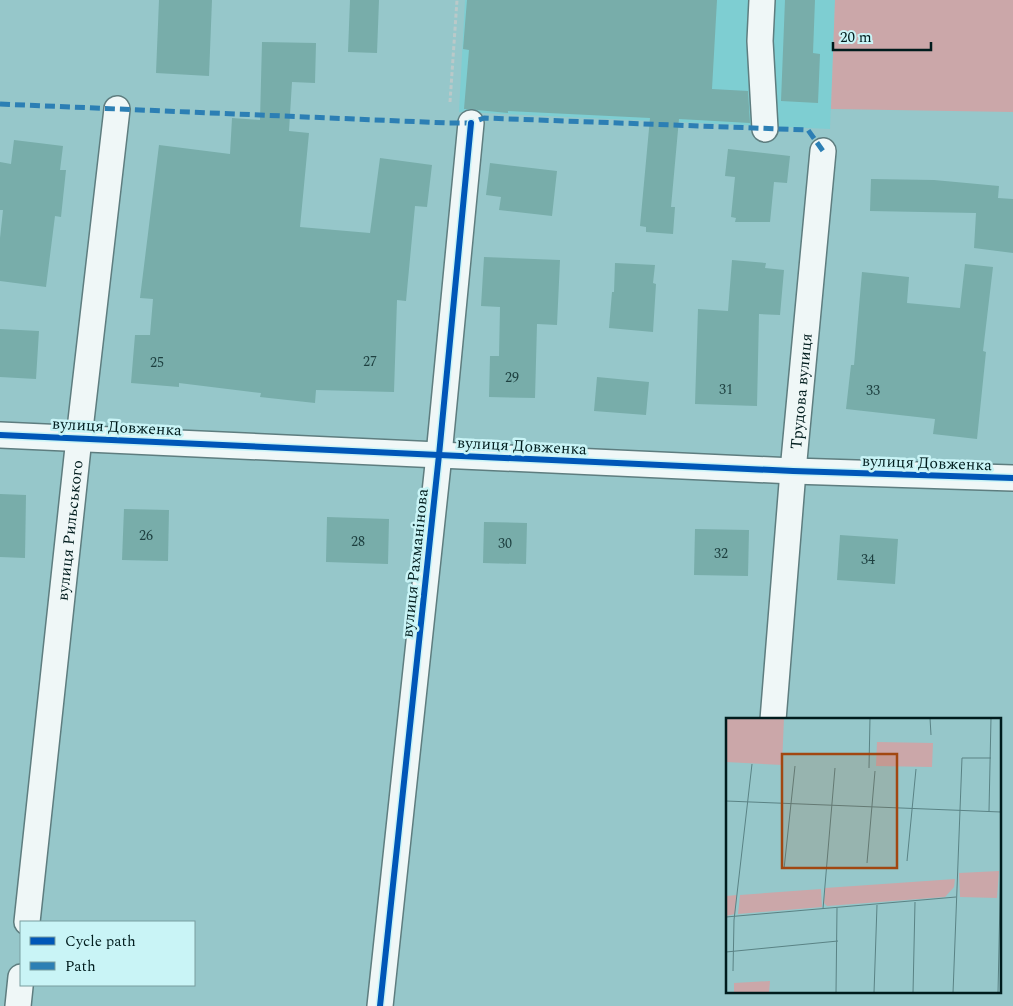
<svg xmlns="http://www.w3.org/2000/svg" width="1013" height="1006" font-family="Spectral,serif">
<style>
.built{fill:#7eced2}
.green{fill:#cba7a9}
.building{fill:#78adaa}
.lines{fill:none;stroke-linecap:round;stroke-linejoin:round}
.minor-casing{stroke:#5e7d7f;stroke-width:28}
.path{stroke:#bac9c9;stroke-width:3;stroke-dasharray:4 2.5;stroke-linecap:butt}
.minor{stroke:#eff7f7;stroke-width:25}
.quiet{stroke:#2c7fb4;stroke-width:5;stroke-dasharray:10 5;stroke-linecap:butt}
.cycleway-casing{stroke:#c9f4f6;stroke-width:9}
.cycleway{stroke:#0057b8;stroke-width:6}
.labels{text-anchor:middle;stroke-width:5;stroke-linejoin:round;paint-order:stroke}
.number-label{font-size:14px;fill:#1e4040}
.street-label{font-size:16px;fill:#001c1d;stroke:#c9f4f6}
.inset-road{fill:none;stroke:#5a8385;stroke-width:1}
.view{fill:#a24711;fill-opacity:0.15;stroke:#a24711;stroke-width:2.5}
.inset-edge{fill:none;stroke:#001c1d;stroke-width:2.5}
</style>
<rect width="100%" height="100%" fill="#96c7ca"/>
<!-- built -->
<path class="built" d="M465 0H835L830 129 459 112Z"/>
<!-- green -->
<path class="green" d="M835 0H1013V112L831 109Z"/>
<!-- building -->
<g class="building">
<path d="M159 0H212L209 76 156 73Z"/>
<path d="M350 0H379L377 53 348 52Z"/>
<path d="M467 0H717L712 89 748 91 750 123 679 119 671 207H675L673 234 646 232V227L640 226 650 118 508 111V113L477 110 472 109H464L469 50 463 49Z"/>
<path d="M785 0H815L813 53 820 54 818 103 781 101Z"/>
<path d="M262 42 316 43 315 83 292 82 289 131 309 133 300 227 370 233 380 158 432 165 427 207 415 206 406 301 397 300 394 392 316 390 315 403 260 397 261 393 179 383V387L131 383 135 335H150L153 299 140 298 159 145 230 154 232 118 260 120Z"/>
<path d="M14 140 63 146 60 170H66L61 217 55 216 46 287 0 281V238L3 210H0V162L11 164Z"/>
<path d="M728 149 790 156 787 183 774 182 770 222H735L736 218 731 217 735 177 725 176Z"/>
<path d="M490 163 557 171 552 216 499 210 501 197 486 195Z"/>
<path d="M871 179 934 180 999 186 998 198 1013 199V253L974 248 976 213 870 211Z"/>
<path d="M484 257 560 260 557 325 537 324 535 398 489 397 490 356H499L500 307 481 306Z"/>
<path d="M732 260 766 263 765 268 784 270 780 315 759 314 757 406 695 404 698 309 728 311Z"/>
<path d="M615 263 655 265 653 283 656 284 653 332 609 328 612 292H614Z"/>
<path d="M965 264 993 267 983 351 986 352 977 439 933 434 935 419 846 409 851 365H854L862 272 909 277 907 303 960 308Z"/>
<path d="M0 329 39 331 36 379 0 377Z"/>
<path d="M597 377 649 382 646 415 594 411Z"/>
<path d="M0 494 26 495 25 558 0 557Z"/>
<path d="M124 509 169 510 168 561 122 560Z"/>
<path d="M327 517 389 519 388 564 326 562Z"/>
<path d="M484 522 527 523 526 564 483 563Z"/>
<path d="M695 529 749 530 748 576 694 575Z"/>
<path d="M840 535 898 539 895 584 837 580Z"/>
</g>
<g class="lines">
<!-- minor casing -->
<g class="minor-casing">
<g id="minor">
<path d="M762 0 760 41 765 129"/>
<path d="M0 435 793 471 1013 478"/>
<path id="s1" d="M773 720 793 471 823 151"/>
<path id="s2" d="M27 922 79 438 117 109"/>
<path d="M18 1006 21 977"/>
<path d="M380 1006 439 455 471 123"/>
</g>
</g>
<!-- path -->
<path class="path" d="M450 102 457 0"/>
<!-- minor -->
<use href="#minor" class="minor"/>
<!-- quiet -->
<path class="quiet" d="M0 104 448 123H471L484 118 808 130 823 151"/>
<!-- cycleway casing -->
<g class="cycleway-casing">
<g id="cycleway">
<path d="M0 435 793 471 1013 478"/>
<path d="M380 1006 439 455 471 123"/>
</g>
</g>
<!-- cycleway -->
<use href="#cycleway" class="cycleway"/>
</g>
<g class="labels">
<!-- number labels -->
<g class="number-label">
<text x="370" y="366">27</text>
<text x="157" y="367">25</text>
<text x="512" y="382">29</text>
<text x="726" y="394">31</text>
<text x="873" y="395">33</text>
<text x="146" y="540">26</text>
<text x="358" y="546">28</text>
<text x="505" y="548">30</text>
<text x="721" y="558">32</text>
<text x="868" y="564">34</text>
</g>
<!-- street labels -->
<g class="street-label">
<text dy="6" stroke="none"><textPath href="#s1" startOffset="330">Трудова вулиця</textPath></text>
<text transform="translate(117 426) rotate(3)" y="6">вулиця Довженка</text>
<text transform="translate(522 445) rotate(3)" y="6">вулиця Довженка</text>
<text transform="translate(927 462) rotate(2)" y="6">вулиця Довженка</text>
<text dy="6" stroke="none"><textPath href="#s2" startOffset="394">вулиця Рильського</textPath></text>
<text transform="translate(414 563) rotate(-84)" y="6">вулиця Рахманінова</text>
</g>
</g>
<!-- overview -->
<g transform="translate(726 718)">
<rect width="275" height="275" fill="#96c7ca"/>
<path d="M0 0H58L56 47 0 44ZM151 24 207 25 206 49 150 48ZM273 153 271 180 234 179 233 155ZM229 161 228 169 219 179 101 188 98 185 99 170ZM95 171 96 189 12 196 14 177ZM11 177 9 196 0 198V178ZM44 263 43 275H8V265Z" fill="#cba7a9"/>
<path class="inset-road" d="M204 0 205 17M143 50 144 0M0 83 275 94M263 93 265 0M181 143 190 51M141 145 149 53M58 151 69 48M97 191 109 50M0 199 230 179M0 234 112 223M7 253 8 202 26 46M110 275 111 190M148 275 151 187M187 275 189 184M227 275 236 40H265M272 275 275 136"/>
<path class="view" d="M56 36H171V150H56Z"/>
<rect width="275" height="275" class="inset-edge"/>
</g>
<!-- legend -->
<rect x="20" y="921" width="175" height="65" fill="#c9f4f6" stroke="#799e9f"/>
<rect x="30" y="937" width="25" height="8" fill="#0057b8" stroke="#799e9f"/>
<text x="65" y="946" font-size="15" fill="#001c1d">Cycle path</text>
<rect x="30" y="962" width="25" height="8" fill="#2c7fb4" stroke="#799e9f"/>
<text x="65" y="971" font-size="15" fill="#001c1d">Path</text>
<!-- scale -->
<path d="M833 42v8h98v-8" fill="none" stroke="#001c1d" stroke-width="2.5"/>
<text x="840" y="42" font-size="15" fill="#001c1d" stroke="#c9f4f6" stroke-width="4" paint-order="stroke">20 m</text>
</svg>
